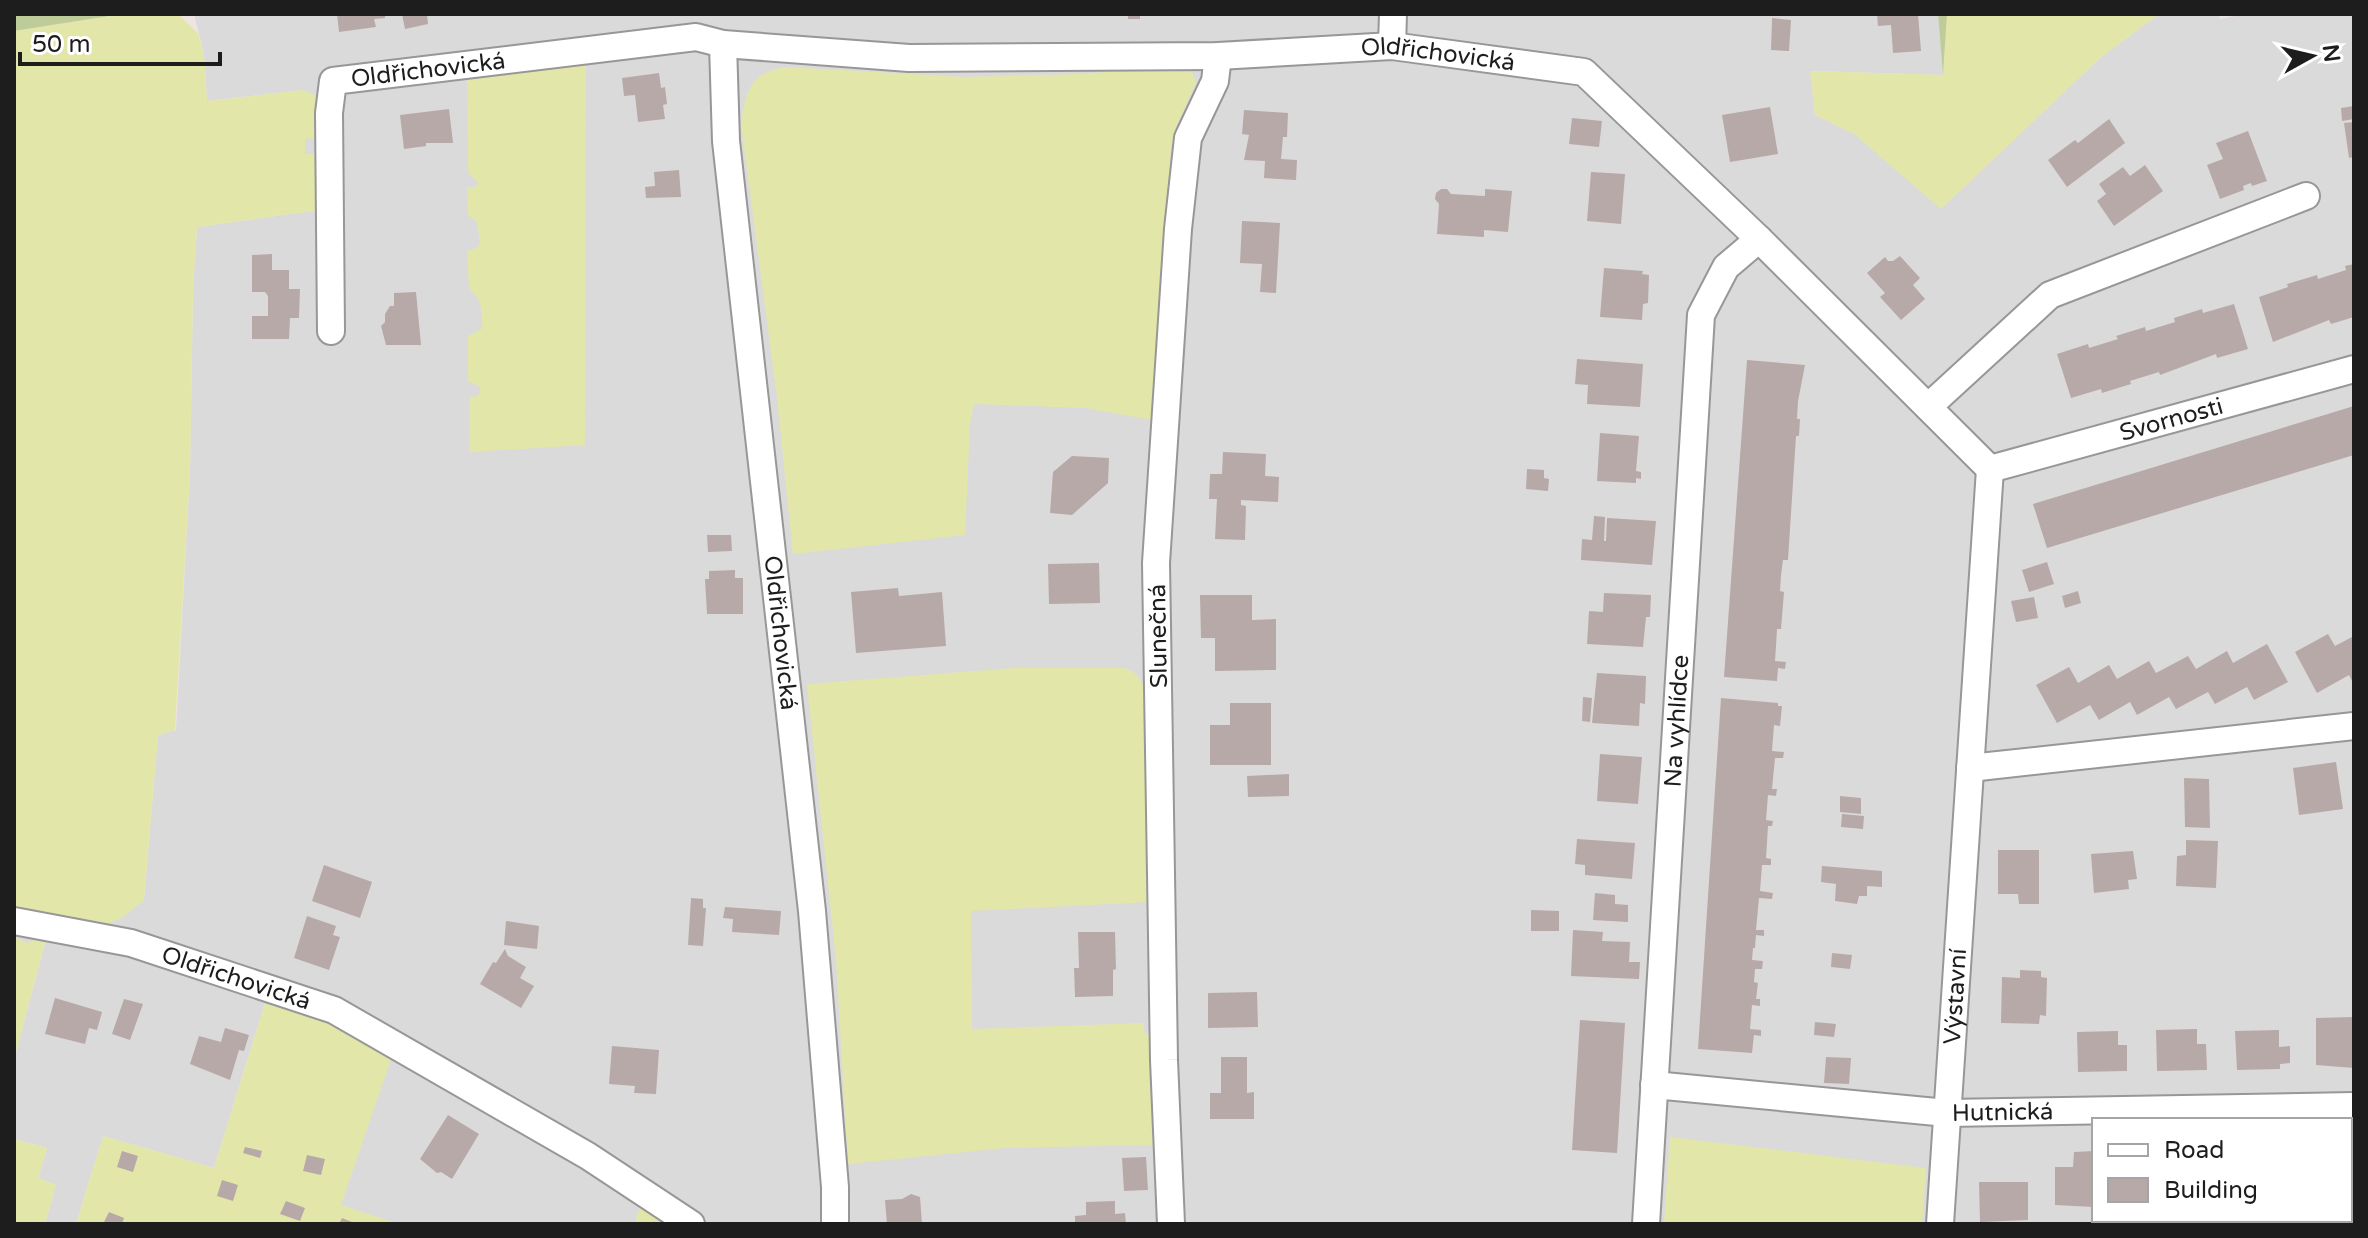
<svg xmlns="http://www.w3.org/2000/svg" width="2368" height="1238" font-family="'Varela Round',sans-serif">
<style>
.residential{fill:#dbdada;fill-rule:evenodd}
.grass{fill:#e2e7a9}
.forest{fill:#bdcc98}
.building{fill:#b7a9a8}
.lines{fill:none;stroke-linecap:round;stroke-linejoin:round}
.minor-casing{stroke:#979797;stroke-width:30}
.minor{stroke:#fff;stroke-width:26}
.labels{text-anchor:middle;stroke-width:6;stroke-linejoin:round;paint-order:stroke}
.street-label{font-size:24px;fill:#1d1d1d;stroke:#fff}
</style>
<rect width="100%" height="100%" fill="#eee5e3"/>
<!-- residential -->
<path class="residential" d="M194 14H1938L1943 75 1811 71 1815 115 1854 133 1941 208 2100 58 2159 14H2217L2221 19 2244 14H2354V1224H675L641 1204 635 1224H399L341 1206 265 1003 214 1168 103 1136 76 1224H45L56 1185 38 1178 47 1148 14 1139V1060L45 943 27 944 14 937V911L144 900 158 735 176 730 190 473 193 290 197 227 320 210V154L305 155 303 90 207 101 204 55ZM2094 1120H2350V1220H2094Z"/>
<!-- grass -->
<g class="grass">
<path d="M122 14 179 15 198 33 204 55 207 101 303 90 313 94 320 102V138L305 139V154H321L320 210 197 227 193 290 190 473 175 730 158 735 144 900 123 917 103 926 14 911V31Z"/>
<path d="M1947 14H2159L2100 58 1941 209 1854 134 1815 115 1810 71 1943 75Z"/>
<path d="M586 55 585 445 469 452 470 396 475 397 480 393V387L468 381V336L482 329C482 312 483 300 469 289L467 251 477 248 480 243 477 222 468 215 467 187H475L478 183 468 172 467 68Z"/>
<path d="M1183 66 1192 72 1196 83 1176 127 1171 148 1152 420 1085 408 974 404 970 423 965 535 793 554 777 397 741 124C746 91 750 72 787 67L964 77 1082 74Z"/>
<path d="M1014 668H1124C1143 674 1144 687 1146 705L1149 902 971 911 972 1029 1144 1023V1033H1151L1153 1145 1005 1148 848 1164 836 959 807 684Z"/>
<path d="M14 937 27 943 34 940 45 942 14 1060Z"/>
<path d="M265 1003 331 1024 391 1059 341 1205 399 1224H76L103 1136 214 1168Z"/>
<path d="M1670 1137 1926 1168 1922 1224H1664Z"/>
<path d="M14 1139 47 1148 38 1178 56 1185 45 1224H14Z"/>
<path d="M641 1203 675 1224H635Z"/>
</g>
<!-- forest -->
<g class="forest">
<path d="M14 14H122L14 31Z"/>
<path d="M1938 14H1947L1943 75Z"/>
</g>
<!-- building -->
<g class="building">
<path d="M337 14H385V18L374 19 376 27 339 32Z"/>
<path d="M402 14H427L428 24 405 29Z"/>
<rect x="1128" y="14" width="12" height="5"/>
<path d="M1877 14H1918L1921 51 1893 53 1891 25 1878 26Z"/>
<path d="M1772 18 1791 20 1789 51 1771 50Z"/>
<path d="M659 73 661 88 665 87 667 104 663 105 665 119 638 122 635 95 624 96 622 78Z"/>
<path d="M2354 106V119L2342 121 2341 108Z"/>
<path d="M1770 107 1778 154 1730 162 1722 115Z"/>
<path d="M449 109 453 143H426V146L404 149 400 115Z"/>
<path d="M1244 110 1288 113 1287 137H1283L1281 159 1297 160 1296 180 1264 178 1265 161 1244 160 1249 135 1242 134Z"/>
<path d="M1572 118 1602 121 1599 147 1569 144Z"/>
<path d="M2109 119 2125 143 2067 187 2048 160 2075 140 2078 143Z"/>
<path d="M2354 122V157L2349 158 2344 123Z"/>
<path d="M2248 131 2267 181 2252 186 2251 183 2243 186 2244 190 2220 199 2207 165 2223 159 2216 143Z"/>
<path d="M2145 165 2163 191 2114 226 2097 201 2106 194 2099 184 2123 167 2130 176Z"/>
<path d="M679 170 681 197 646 198 645 187 655 186 654 172Z"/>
<path d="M1591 172 1625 174 1621 224 1587 221Z"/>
<path d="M1441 189H1447L1451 194 1485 196V189L1512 191 1508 232 1484 230V237L1437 234 1439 204 1435 199 1436 193Z"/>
<path d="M1242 221 1280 223 1276 293 1260 292 1262 264 1240 263Z"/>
<path d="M272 254V270H289V289H300L299 318H290L289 339H252V316H268V296L265 292H252V255Z"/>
<path d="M1900 256 1920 278 1913 285 1925 299 1901 320 1880 297 1885 293 1867 273 1885 257 1888 261H1893Z"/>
<path d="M2354 264V317L2331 324 2329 320 2273 342 2259 297 2288 287 2287 284 2317 275 2318 279 2346 270 2345 266Z"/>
<path d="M1604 268 1643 271 1642 274 1649 275 1648 303 1643 304 1642 320 1600 317Z"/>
<path d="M416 292 421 345H386L381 326 385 322V314L390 306H394V293Z"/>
<path d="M2234 304 2248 349 2217 358 2216 354 2160 375 2159 372 2130 381 2131 384 2102 393 2101 389 2071 398 2057 354 2088 344 2089 348 2118 339 2116 336 2145 327 2146 331 2175 322 2174 318 2202 309 2203 313Z"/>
<path d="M1577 359 1643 364 1640 407 1587 404 1588 385 1575 384Z"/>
<path d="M1747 360 1805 365 1798 401 1797 419H1800L1799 436H1796L1788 560H1783L1781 575 1780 591 1784 592 1781 629H1777L1776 646 1775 661 1786 662 1785 669 1778 668 1777 681 1724 677Z"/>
<path d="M2354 406V455L2047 548 2033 504Z"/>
<path d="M1600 433 1639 436 1636 471 1641 472V479L1636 478V483L1597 481Z"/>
<path d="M1223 452 1266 454 1265 476 1279 477 1278 502 1241 500V505L1246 506 1245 540 1215 539 1217 499H1209L1210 474H1222Z"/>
<path d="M1072 456 1109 458 1108 483 1072 515 1050 513 1053 472Z"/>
<path d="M1527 469 1544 470V478L1549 479 1548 491 1526 489Z"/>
<path d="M1594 516 1605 517 1604 541H1606L1607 518 1656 521 1652 565 1581 560 1582 539 1592 540Z"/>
<path d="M707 535H731L732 551 708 552Z"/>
<path d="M2047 562 2054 584 2029 592 2022 570Z"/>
<path d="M1099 563 1100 603 1049 604 1048 564Z"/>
<path d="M735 570V578H743V614H707L705 579H709V571Z"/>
<path d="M898 588 899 596 942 592 946 646 856 653 851 592Z"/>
<path d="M2078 591 2081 603 2065 608 2062 596Z"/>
<path d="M1604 593 1651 595 1650 617H1646L1643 647 1587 644 1589 611 1603 612Z"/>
<path d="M1200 595H1252V620L1276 619V670L1215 671V638H1201Z"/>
<path d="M2034 597 2038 618 2016 622 2011 601Z"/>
<path d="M2328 634 2335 646 2354 636V685L2349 675 2317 693 2295 652Z"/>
<path d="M2267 644 2288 682 2254 700 2247 687 2215 704 2208 692 2176 709 2169 697 2137 715 2130 702 2099 720 2090 705 2057 723 2036 685 2069 667 2078 683 2109 665 2117 679 2149 661 2156 673 2188 656 2196 669 2227 651 2233 663Z"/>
<path d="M1597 673 1646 676 1645 704 1640 703 1639 726 1592 723Z"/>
<path d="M1583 697 1592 698 1590 722 1582 721Z"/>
<path d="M1721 698 1778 703V706H1782L1780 726 1774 725 1772 751 1784 752 1783 758H1775L1772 789H1777L1776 796 1768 795 1766 820 1773 821 1772 826H1768L1766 858 1771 859V865H1762L1760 891 1773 893 1772 899 1759 898 1756 930H1764V936L1756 935 1755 948H1753L1752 960 1763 961 1762 969H1755L1754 982 1758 983 1756 999H1760V1006L1752 1005 1750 1029 1761 1030V1036L1754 1035 1752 1053 1698 1049Z"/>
<path d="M1230 703H1271V765H1210V725H1230Z"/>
<path d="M1600 754 1642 757 1638 804 1597 801Z"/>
<path d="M2336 762 2343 809 2299 815 2293 768Z"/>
<path d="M1289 774V796L1248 797 1247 776Z"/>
<path d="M2184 778 2209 779 2210 828 2185 827Z"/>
<path d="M1840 796 1861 798V814L1840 812Z"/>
<path d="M1842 814 1864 816 1863 829 1841 827Z"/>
<path d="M1577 839 1635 843 1632 879 1585 875V865L1575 864Z"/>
<path d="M2186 840 2218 841 2216 888 2176 886 2177 856 2186 855Z"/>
<path d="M1998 850H2039V904H2019L2018 894H1998Z"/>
<path d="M2133 851 2137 879 2128 880 2129 889 2094 893 2091 854Z"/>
<path d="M324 865 372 882 360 918 312 901Z"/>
<path d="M1822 866 1882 871V887L1867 886V896H1859L1857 904 1835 901 1836 884 1821 882Z"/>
<path d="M1595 893 1615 895V904L1628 905V922L1593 920Z"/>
<path d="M691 898 703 899V908H706L703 946 688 945Z"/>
<path d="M725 907 781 911 779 935 732 932 733 919 723 918Z"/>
<path d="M1531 910 1559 911V931H1531Z"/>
<path d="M307 916 336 926 333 935 340 937 329 970 294 958Z"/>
<path d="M506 921 539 926 537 949 504 945Z"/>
<path d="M1573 930 1603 932 1602 941 1630 942 1629 962H1640L1639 979 1571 976Z"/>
<path d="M1078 932H1115L1116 969 1113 970V996L1075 997 1074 968H1079Z"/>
<path d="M505 949 508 956 526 967 520 978 534 986 521 1008 480 984 493 962 496 963Z"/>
<path d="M1832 953 1852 955 1850 969 1831 967Z"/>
<path d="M2020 970 2041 971V977L2047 978 2046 1016 2040 1015 2039 1024 2001 1023 2002 977 2020 978Z"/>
<path d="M1257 992 1258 1027 1208 1028V993Z"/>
<path d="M55 998 102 1012 97 1030 89 1028 85 1044 45 1034Z"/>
<path d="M124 999 143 1004 130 1040 112 1034Z"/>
<path d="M2354 1017V1068L2316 1065V1018Z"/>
<path d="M1580 1020 1625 1023 1617 1153 1572 1150Z"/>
<path d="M1815 1022 1836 1024 1834 1037 1814 1035Z"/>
<path d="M225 1028 249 1035 244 1051 239 1050 230 1080 190 1064 199 1036 221 1042Z"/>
<path d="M2197 1029V1044H2206L2207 1070 2157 1071 2156 1030Z"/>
<path d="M2279 1030V1047L2290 1046V1063L2280 1064V1069L2237 1070 2235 1031Z"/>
<path d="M2118 1031V1045H2127V1071L2078 1072 2077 1032Z"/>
<path d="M612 1046 659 1050 656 1094 634 1093 635 1086 609 1084Z"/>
<path d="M1221 1057H1247V1093L1254 1092V1119H1210V1093H1221Z"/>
<path d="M1826 1057 1851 1058 1849 1084 1824 1083Z"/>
<path d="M448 1115 479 1134 452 1179 441 1172 437 1173 420 1159Z"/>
<path d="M245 1147 262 1151 260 1158 243 1153Z"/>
<path d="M122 1151 138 1156 133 1172 117 1167Z"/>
<path d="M2094 1151V1207L2055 1205V1167H2073L2074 1152Z"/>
<path d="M307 1155 325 1159 321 1175 303 1171Z"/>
<path d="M1146 1157 1148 1190 1124 1191 1122 1158Z"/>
<path d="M222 1180 238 1185 233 1201 217 1196Z"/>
<path d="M1979 1182H2028V1220L1980 1222Z"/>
<path d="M911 1194 920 1197 922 1224H887L885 1200 902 1199Z"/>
<path d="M286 1201 305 1208 300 1221 280 1214Z"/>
<path d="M1115 1201V1214L1125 1213 1126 1224H1075V1216L1086 1215V1202Z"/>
<path d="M109 1212 124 1218 122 1224H103Z"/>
<path d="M342 1218 357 1224H339Z"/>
</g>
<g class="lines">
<!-- minor casing -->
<g class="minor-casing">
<g id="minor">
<path id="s1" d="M723 44 726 141 812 911 835 1187V1224"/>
<path d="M1392 46 1393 14"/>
<path id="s2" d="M331 331 329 113 333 81 696 37 723 44 909 58 1218 56 1392 46 1584 72 1759 239 1990 469"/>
<path d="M1928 407 2050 295 2306 196"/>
<path id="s3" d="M1990 469 2354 369"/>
<path d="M1970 768 2354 726"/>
<path id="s4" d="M14 921 131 943 334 1010 588 1156 691 1224"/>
<path id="s5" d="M1654 1085 1947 1113 2354 1106"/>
<path d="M1171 1224 1164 1060 1156 563 1178 229 1188 138 1215 81 1218 56"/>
<path id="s6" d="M1646 1224 1701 315 1726 267 1759 239"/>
<path id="s7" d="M1940 1224 1990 469"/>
</g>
</g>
<!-- minor -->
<use href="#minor" class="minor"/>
</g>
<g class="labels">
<!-- street labels -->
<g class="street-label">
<text dy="8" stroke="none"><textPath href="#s2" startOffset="1360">Oldřichovická</textPath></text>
<text dy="8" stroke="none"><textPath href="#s2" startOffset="346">Oldřichovická</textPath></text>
<text dy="8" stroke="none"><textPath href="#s3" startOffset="188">Svornosti</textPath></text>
<text dy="8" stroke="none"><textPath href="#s1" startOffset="592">Oldřichovická</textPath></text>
<text transform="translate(1158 636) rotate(-91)" y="8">Slunečná</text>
<text dy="8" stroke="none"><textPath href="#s6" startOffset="504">Na vyhlídce</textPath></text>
<text dy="8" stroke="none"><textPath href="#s4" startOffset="230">Oldřichovická</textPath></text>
<text dy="8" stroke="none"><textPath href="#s7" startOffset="228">Výstavní</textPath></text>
<text dy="8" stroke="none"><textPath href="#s5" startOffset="350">Hutnická</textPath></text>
</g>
</g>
<!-- border -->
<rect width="2368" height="1238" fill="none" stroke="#1d1d1d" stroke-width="32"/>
<!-- legend -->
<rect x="2092" y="1118" width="260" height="104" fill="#ffffff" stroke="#a5a5a5" stroke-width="2"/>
<rect x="2108" y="1144" width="40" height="12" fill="#ffffff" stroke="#a5a5a5" stroke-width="2"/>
<text x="2164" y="1158" font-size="24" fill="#1d1d1d">Road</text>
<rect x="2108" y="1178" width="40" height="24" fill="#b7a9a8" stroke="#a5a5a5" stroke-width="2"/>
<text x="2164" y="1198" font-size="24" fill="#1d1d1d">Building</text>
<!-- north arrow -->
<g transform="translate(2312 56) rotate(82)" stroke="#ffffff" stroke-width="6" paint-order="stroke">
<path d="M0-6L14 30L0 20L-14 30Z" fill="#1d1d1d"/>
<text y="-12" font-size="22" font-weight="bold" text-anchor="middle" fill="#1d1d1d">N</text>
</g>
<!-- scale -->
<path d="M20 52v12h200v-12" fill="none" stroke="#1d1d1d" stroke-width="4"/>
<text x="32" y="52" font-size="24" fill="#1d1d1d" stroke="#ffffff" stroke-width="6" paint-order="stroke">50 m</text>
</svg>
